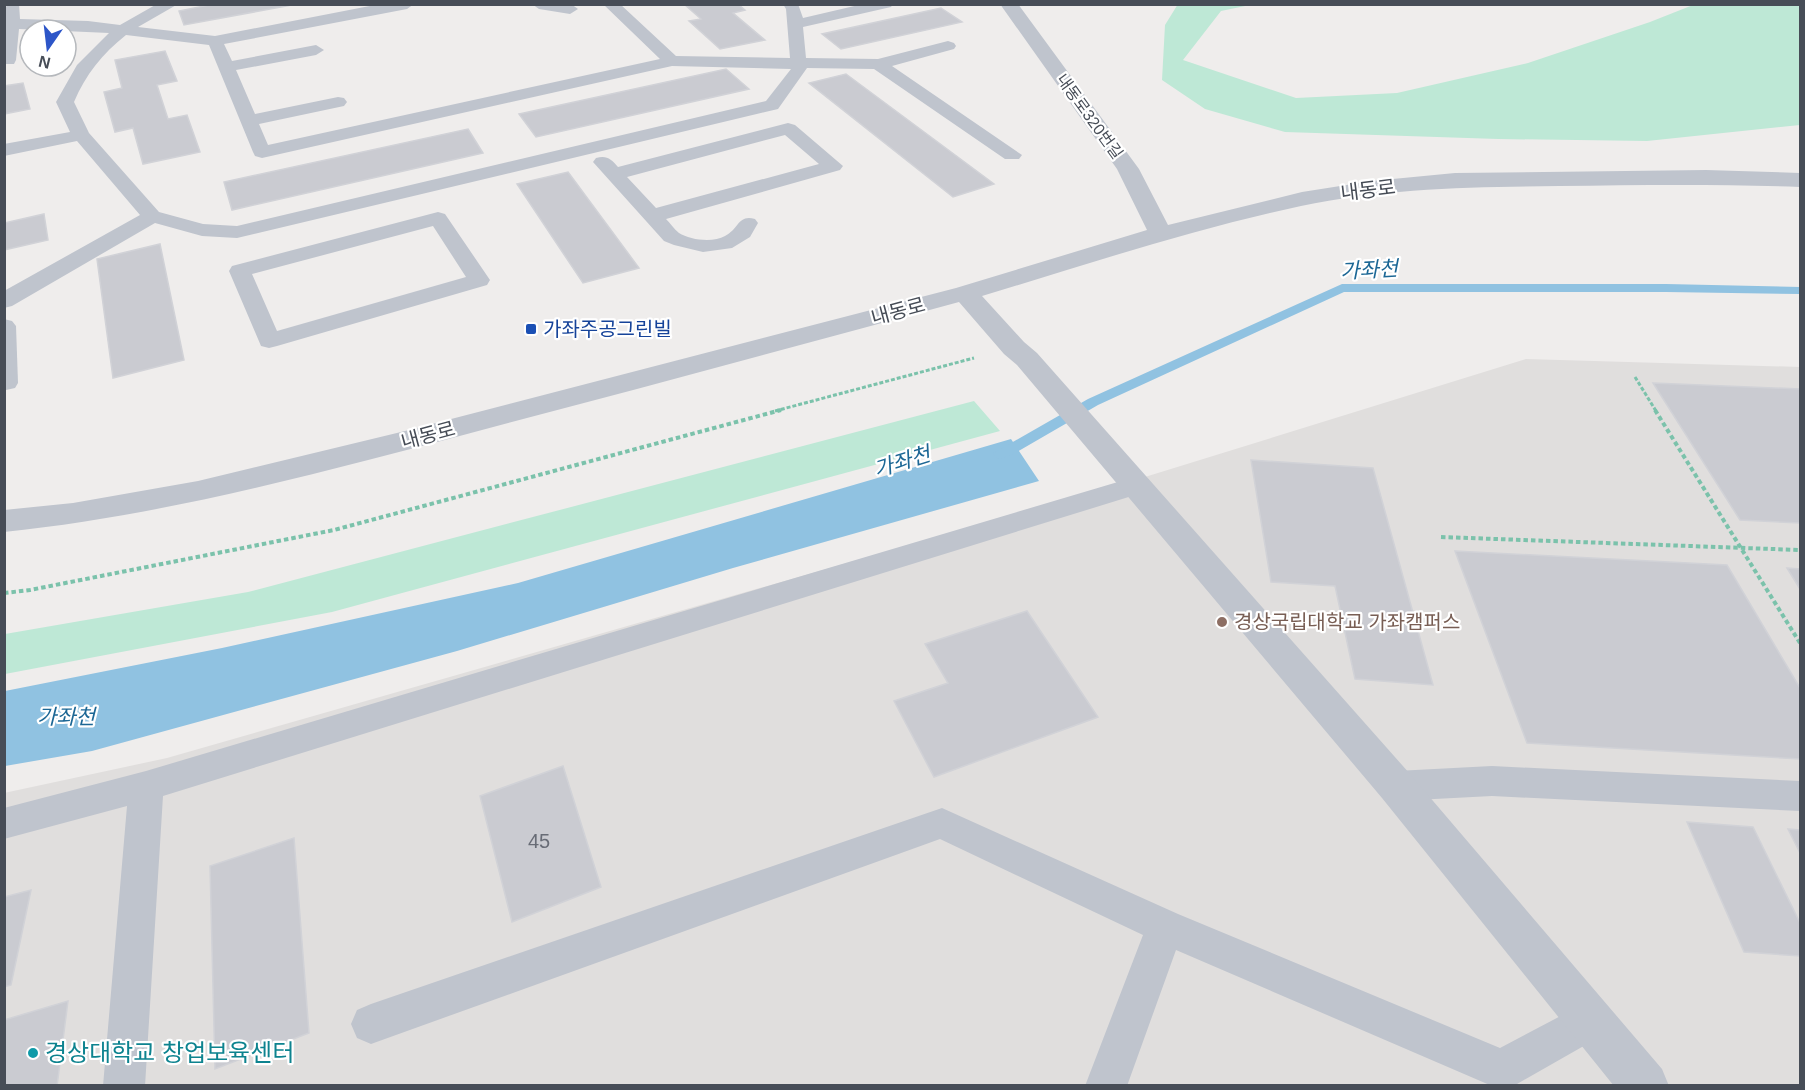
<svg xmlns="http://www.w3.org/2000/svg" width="1805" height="1090" font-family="Helvetica,'Noto Sans KR',sans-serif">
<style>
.education{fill:#e0dedd}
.green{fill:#bee8d6}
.water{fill:#90c2e1}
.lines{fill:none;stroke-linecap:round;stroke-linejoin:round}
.stream{fill:#90c2e1;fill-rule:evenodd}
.building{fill:#cacbd1;stroke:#d1d2d7;stroke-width:1.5}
.path-far1{stroke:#7bc2ab;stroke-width:3;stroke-dasharray:4 2;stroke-linecap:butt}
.path{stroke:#7bc2ab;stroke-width:4;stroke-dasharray:4.5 3;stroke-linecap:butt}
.service{fill:#bfc4cd;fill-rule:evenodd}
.minor{fill:#bfc4cd;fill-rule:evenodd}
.transit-dot{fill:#1a4fb4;stroke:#fff;stroke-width:2}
.education-dot{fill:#8d6e63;stroke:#fff;stroke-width:2}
.culture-dot{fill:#0f9aa8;stroke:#fff;stroke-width:2}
.labels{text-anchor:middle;stroke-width:4.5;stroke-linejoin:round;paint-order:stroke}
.far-street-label{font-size:16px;fill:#474d57;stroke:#fff}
.street-label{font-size:20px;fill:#474d57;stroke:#fff}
.transit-label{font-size:20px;fill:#164399;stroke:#fff;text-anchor:start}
.education-label{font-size:20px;fill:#785e54;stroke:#fff;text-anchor:start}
.near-number-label{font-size:20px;fill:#686c76}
.water-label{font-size:21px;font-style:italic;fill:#1c6795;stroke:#fff}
.near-culture-label{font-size:24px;fill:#0d838f;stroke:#fff;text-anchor:start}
</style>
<rect width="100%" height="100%" fill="#efedec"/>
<!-- education -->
<path class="education" d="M1526 359 1800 367V1085H5L4 793 167 758 1119 485Z"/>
<!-- green -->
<g class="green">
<path d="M1178 4 1250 5 1221 11 1183 60 1296 98 1397 93 1528 63 1650 22 1693 5H1800V125L1647 141 1498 139 1285 132 1205 109 1162 80 1165 25Z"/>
<path d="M974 401 1000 431 332 612 5 674V634L248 592Z"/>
</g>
<!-- water -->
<path class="water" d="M1011 439 1039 481 733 568 457 651 92 751 5 766V691L222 648 518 583Z"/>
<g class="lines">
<!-- stream -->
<path class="stream" d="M1342 284H1666L1800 287V294L1666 292H1344L1098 405 1015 453 999 459 992 454 1088 399Z"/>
</g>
<!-- building -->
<g class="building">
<path d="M214 4H297L184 25 179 11Z"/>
<path d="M684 4H738L745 10 733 13 765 40 720 49 689 21 701 19Z"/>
<path d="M941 8 962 22 841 49 822 34Z"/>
<path d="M165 51 177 81 157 85 168 119 187 115 200 152 143 164 133 128 115 132 104 92 122 88 115 60Z"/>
<path d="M726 69 749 89 536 137 519 114Z"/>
<path d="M846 74 994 184 953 197 809 83Z"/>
<path d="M23 83 30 109 4 114V86Z"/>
<path d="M468 129 483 153 232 210 224 182Z"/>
<path d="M568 172 639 268 583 283 517 184Z"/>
<path d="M44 214 48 240 4 250V223Z"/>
<path d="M160 244 184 360 113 378 97 259Z"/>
<path d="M1653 383 1800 389V523L1740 520Z"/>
<path d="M1251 460 1373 468 1433 685 1355 679 1335 586 1271 582Z"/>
<path d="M1455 551 1727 565 1800 688V759L1527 743Z"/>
<path d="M1787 568 1800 569V589Z"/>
<path d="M1027 611 1098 717 934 777 894 701 948 683 925 644Z"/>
<path d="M563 766 601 887 512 922 480 796Z"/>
<path d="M1687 822 1753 827 1800 923V956L1744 952Z"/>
<path d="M1788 829 1800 830V853Z"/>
<path d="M294 838 309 1033 215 1069 210 866Z"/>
<path d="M31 890 11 985 4 987V897Z"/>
<path d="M68 1001 57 1086H4V1020Z"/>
</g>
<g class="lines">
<!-- path-far1 -->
<g class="path-far1">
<path d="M1635 377 1656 411"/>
<path d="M775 411 974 358"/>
</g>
<!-- path -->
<g class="path">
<path d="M1655 410 1800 643"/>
<path d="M1441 537 1800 550"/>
<path d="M4 593 30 590 334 530 781 410"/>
</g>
<!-- service -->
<g class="service">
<path d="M7 4H19L20 19 88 21 120 25 157 4H178L138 27 215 36 380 4H414L407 9 224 44 232 61 316 45 324 50 316 55 236 70 255 114 338 97 344 98 347 102 344 106 259 124 268 145 660 59 603 4H620L676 56 790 58 786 9 783 4H798L803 18 863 4H893L891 7 803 27 806 58 878 59 948 41 954 43 956 46 954 49 892 66 1022 155 1019 159H1005L874 69 807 68 778 109 237 238 202 236 155 223 12 306 4 308V291L140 215 77 141 4 156V144L70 132 56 102 77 65 109 33 19 29 16 60 14 64H4V14ZM126 35 209 45 253 152 255 156 262 158 672 66 791 69 766 101 237 226 203 224 159 212 89 133 74 102C86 74 102 54 126 35Z"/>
<path d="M532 4H571L578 9 570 14 539 9Z"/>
<path d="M788 123 795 125 843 166 840 170 666 219C670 223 674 229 679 233 690 240 713 243 725 236 739 229 738 214 755 219L758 223 750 237 732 248 703 252 674 245 664 241 593 162 596 158C607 155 611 159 618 167ZM785 135 819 164 656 208 627 177Z"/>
<path d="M438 212 445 214 490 280 487 285 277 346 269 348 261 346 229 271 232 266ZM433 226 466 277 277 331 252 274Z"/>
<path d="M4 319 12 321 16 326 18 383 15 388 6 390Z"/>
<path d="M1138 476 1148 479 1152 485 1148 491 163 796 145 1086H103L127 806 4 839V808L146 771Z"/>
<path d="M1492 766 1800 781V811L1492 796 1396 801 1384 796 1379 786 1384 776 1396 771Z"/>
<path d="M942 808 1178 914 1500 1048 1589 1001 1603 1007 1609 1021 1603 1035 1517 1084 1492 1086 1176 950 1127 1086H1085L1143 935 940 839 371 1044 357 1038 351 1024 357 1010 371 1004Z"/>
</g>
<!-- minor -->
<path class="minor" d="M1000 4H1018L1139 169 1168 225 1302 192 1372 181 1455 173 1706 170 1800 173V187C1720 184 1640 185 1559 186 1473 187 1386 188 1301 206 1193 229 1088 264 982 296L1024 342 1037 353 1410 774 1662 1069 1669 1086H1614L1382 798 1017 365 1004 354 959 302C800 345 641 388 482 430 324 472 167 515 4 532V510L73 503 198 481 401 432 956 288 1147 230 1117 169Z"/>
</g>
<!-- markers -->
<rect class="transit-dot" x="525" y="323" width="12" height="12" rx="3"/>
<circle class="education-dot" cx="1222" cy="622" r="6"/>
<circle class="culture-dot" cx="33" cy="1053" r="6"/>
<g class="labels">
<!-- far-street labels -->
<g class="far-street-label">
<text transform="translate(1090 116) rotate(54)" y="6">내동로320번길</text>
</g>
<!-- street labels -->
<g class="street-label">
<text transform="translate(1368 190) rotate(-7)" y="7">내동로</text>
<text transform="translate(898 311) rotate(-15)" y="7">내동로</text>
<text transform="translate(428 435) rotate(-15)" y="7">내동로</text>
</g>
<!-- transit labels -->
<g class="transit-label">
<text x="543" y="336">가좌주공그린빌</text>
</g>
<!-- education labels -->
<g class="education-label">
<text x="1234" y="629">경상국립대학교 가좌캠퍼스</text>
</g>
<!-- near-number labels -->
<g class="near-number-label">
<text x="539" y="848">45</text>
</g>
<!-- water labels -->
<g class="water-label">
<text transform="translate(1369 270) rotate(-3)" y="7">가좌천</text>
<text transform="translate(902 462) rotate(-17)" y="7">가좌천</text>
<text x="66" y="724">가좌천</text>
</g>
<!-- near-culture labels -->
<g class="near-culture-label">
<text x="45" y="1061">경상대학교 창업보육센터</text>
</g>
</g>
<!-- border -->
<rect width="1805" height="1090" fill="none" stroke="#474d57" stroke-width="12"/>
<!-- north arrow -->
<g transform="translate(48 48) rotate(194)"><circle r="28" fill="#ffffff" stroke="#b5b8bc" stroke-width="1.5"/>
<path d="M0-4.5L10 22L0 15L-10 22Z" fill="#2d56c8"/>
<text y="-9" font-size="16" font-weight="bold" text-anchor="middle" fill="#474d57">N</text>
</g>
</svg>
